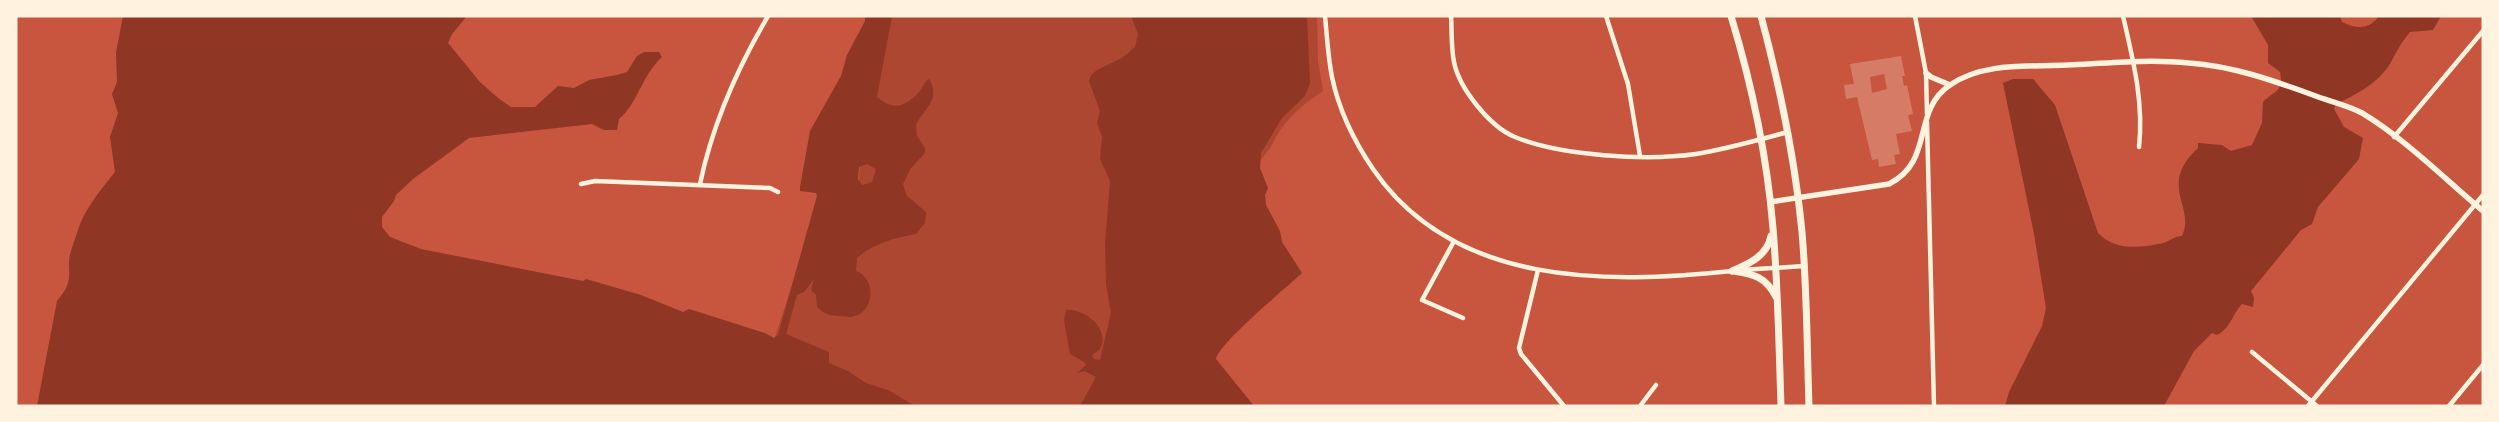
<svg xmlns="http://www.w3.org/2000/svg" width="2499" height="422" font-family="Barlow,sans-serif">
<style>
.green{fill:#ae4732}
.water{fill:#8f3625;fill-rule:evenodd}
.building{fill:#d67c66;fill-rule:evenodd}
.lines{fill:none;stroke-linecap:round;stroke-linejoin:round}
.minor{stroke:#fff3e0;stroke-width:4.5}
.tertiary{stroke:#fff3e0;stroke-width:5.5}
.primary{stroke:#fff3e0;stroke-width:7}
</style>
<rect width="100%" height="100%" fill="#c8553d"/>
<!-- green -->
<path class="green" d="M874 16H1317L1318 61 1323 91C1300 106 1282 122 1271 147L1112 347 1164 406H833L769 355 807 240 858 194 868 39Z"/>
<!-- water -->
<g class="water">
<path d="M123 16H467L452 34 448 43 480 82 498 98 511 107H535L558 86 574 88 589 80 617 75 627 72 637 56 644 52H659L662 57C642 75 637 105 619 119L617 130H604L592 124 469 138 413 179 396 195 394 201 382 217V227L390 237 421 249 583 281 586 279 641 295 683 312 689 309 765 333 774 338 778 335 817 196 816 193 800 191V187L810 131 841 76 847 55 865 21V16H892L877 97C893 111 906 107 919 92 923 87 924 82 929 79 942 100 923 109 916 125L917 136 925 148V153L911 168 903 184 907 196 926 212 925 223 916 234C894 238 874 243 857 258L856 271C878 279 874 315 850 317 846 317 842 316 838 316 828 315 824 314 817 307L816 295 811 290 814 279 804 292 797 295 786 334 829 352V363L848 371 866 383 888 390 915 406H37L57 301C69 287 70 281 69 263 69 254 74 242 77 233 84 209 100 191 115 172L110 137 118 113 112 94 117 82 116 53ZM867 164 876 169 872 182 862 185 858 179 859 167Z"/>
<path d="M1131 16H1307L1310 83 1305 96 1282 118 1261 153 1260 168 1268 188 1265 195 1266 205 1280 231 1282 242 1302 273C1287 287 1218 344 1216 359L1254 406H1080L1096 377 1084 371 1077 373 1086 365 1084 362 1070 354 1064 320 1066 310C1084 308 1111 329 1100 349 1098 352 1093 353 1092 356L1094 359 1100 360 1111 313 1106 284 1105 244 1110 181 1100 159 1102 137 1097 123 1100 111 1089 81 1091 75 1097 70 1122 58 1135 47 1138 34Z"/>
<path d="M2251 16H2340L2342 22C2356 29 2369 30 2379 16H2441L2433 30 2410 32C2403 40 2396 52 2391 62 2380 82 2356 95 2336 104L2334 109 2344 127 2363 138 2359 159 2318 207 2312 224 2301 230 2251 291 2254 298 2253 307 2242 304C2232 314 2232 327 2217 335L2212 333 2194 351 2164 406H2005L2009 392 2042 326 2046 308 2034 234 2003 83 2013 79H2033L2055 105 2098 233C2115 251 2140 248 2163 243 2170 241 2175 236 2182 236 2196 206 2157 186 2198 148V143L2222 145 2231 151 2252 145 2262 123 2263 102C2274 90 2284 93 2280 72L2268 63V45Z"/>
</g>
<!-- building -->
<path class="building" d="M1901 56 1905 76H1902L1904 86 1907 85 1913 114 1908 115 1912 131 1896 134 1900 154 1894 155 1896 164 1879 167 1878 159 1872 160 1857 97 1846 99 1844 85 1854 84 1850 64ZM1884 74 1887 89 1872 93 1870 77Z"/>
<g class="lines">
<!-- minor -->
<g class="minor">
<path d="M1325 16C1327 36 1328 57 1332 77 1339 111 1354 141 1373 169 1454 287 1606 284 1733 271"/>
<path d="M1451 16C1452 31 1451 48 1454 62 1459 88 1490 127 1515 137 1561 156 1646 161 1696 154 1727 149 1758 140 1788 132"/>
<path d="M1606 16 1628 84 1640 156"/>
<path d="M1915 16 1926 73 1927 114"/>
<path d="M2123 16C2133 60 2144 102 2139 147"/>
<path d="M1927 122 1934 406"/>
<path d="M2394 137 2483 31"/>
<path d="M581 184 595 181 770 188 778 192"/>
<path d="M700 184C712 126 738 67 768 16"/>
<path d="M1453 243 1422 300 1463 318"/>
<path d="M1538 270 1519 348 1521 354 1564 406"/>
<path d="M1741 270 1804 266"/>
<path d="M2252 352 2317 406"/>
<path d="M1640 406 1656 385"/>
<path d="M2308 406 2483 195"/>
<path d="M2449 406 2483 365"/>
</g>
<!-- tertiary -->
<g class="tertiary">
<path d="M1926 73 1931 77 1950 85"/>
<path d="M1770 202 1889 184C1935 161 1911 111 1950 85 1983 62 2029 67 2068 65 2108 63 2149 59 2189 63 2232 66 2272 80 2313 95 2328 101 2348 105 2362 113 2404 138 2446 180 2483 211"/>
</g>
<!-- primary -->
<g class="primary">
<path d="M1731 16C1752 85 1767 157 1773 228 1778 287 1779 347 1781 406"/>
<path d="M1761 16C1780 87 1795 159 1802 232 1807 289 1807 348 1809 406"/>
<path d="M1732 271C1749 264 1767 256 1771 236"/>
<path d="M1733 271C1754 274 1766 277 1776 297"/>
</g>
</g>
<!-- border -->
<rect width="2499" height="422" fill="none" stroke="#fff3e0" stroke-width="35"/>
</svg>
